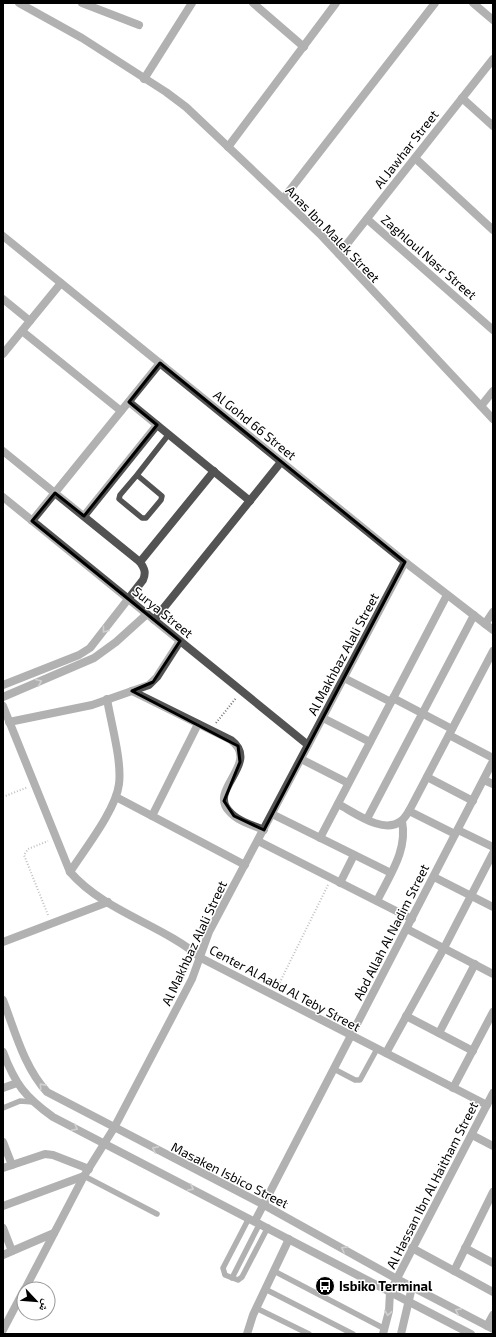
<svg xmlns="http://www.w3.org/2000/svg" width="496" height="1337" font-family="'Exo 2','Noto Naskh Arabic',sans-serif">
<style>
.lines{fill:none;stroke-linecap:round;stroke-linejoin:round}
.path{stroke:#757575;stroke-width:2;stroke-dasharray:1 2;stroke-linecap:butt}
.service{stroke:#535353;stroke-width:5.5}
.minor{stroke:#535353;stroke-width:8}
.oneway{stroke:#989898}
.marked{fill:none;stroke:#000;stroke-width:3;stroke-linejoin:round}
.labels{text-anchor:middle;stroke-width:3;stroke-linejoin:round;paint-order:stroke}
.street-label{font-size:13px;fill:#000;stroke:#fff}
.poi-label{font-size:13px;font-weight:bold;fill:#000;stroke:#fff;text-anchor:start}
</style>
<rect width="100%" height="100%" fill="#fff"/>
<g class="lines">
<!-- path -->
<g class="path">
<path d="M216 723 236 698"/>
<path d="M3 797 28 787"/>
<path d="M48 915 24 855 28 849 48 841"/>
<path d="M277 988 328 885"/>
</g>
<!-- service -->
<g class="service">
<path d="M137 475 120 495 119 499 142 518H146L161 500 162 496 137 475 169 434"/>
<path d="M334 1069 355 1080H360L377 1049"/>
<path d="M3 1108 20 1101 33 1102"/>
<path d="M84 1176 157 1214"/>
<path d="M249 1218 223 1268 225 1275 238 1280 242 1277 268 1227"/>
<path d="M274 1271 385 1329"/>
<path d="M232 1278 260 1223"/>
<path d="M265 1289 353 1334"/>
<path d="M256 1308 309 1334"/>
</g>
<!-- minor -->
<g class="minor">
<path d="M19 3 82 38 166 92 186 107 320 234 493 419"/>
<path d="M82 3 139 25"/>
<path d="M253 3 304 47"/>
<path d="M473 3 493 20"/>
<path d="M144 79 192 3"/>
<path d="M462 98 493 126"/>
<path d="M228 147 336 3"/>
<path d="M415 158 493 230"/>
<path d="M283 199 435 3"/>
<path d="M367 219 493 330"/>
<path d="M3 236 405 562 493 630"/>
<path d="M339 254 493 59"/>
<path d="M3 299 30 321"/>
<path d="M22 331 121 411"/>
<path d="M3 354 61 283"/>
<path d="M129 402 250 501"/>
<path d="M481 406 493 391"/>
<path d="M3 451 140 562C145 569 146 573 143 580L90 648 79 655 3 685"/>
<path d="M3 497 308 745"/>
<path d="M84 516 157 425"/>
<path d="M32 521 160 363"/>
<path d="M140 562 214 471"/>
<path d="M154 620 281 462"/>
<path d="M485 624 493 612"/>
<path d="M344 678 391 702"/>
<path d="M132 691 231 740C261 763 208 789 229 811 237 821 252 825 264 830"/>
<path d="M3 697 94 658 116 642 147 614"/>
<path d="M393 698 452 729"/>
<path d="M3 706 70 872C105 912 161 924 201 958L487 1105"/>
<path d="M323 718 370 742"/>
<path d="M9 722 92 705 149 685 157 677 180 641"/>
<path d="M449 735 493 758"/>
<path d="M301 759 348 783"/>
<path d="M427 777 473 801"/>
<path d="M484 780 493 784"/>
<path d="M116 797 245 865"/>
<path d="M338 804C354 812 383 835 401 821 404 819 407 814 409 811L493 651"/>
<path d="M409 811 455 834"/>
<path d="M272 814 391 873"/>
<path d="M152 816 198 724"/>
<path d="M367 819 474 615"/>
<path d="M458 830 493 847"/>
<path d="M320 838 447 595"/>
<path d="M258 841 412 919"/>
<path d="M70 872C84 850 116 810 119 784 122 761 111 723 107 699"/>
<path d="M434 877 493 907"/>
<path d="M340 883 354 855"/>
<path d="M377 901C389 876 408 851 402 821"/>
<path d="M407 929 493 974"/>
<path d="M3 942 108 902"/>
<path d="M3 1000C15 1031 24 1067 47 1092L264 1205 397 1279 493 1329"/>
<path d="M406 1016 473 1051"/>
<path d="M439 1033 475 964"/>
<path d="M3 1052C15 1084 25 1097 53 1117L471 1334"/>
<path d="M386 1053 444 948 493 853"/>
<path d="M3 1088 17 1083"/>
<path d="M453 1088 493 1012"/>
<path d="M472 1135 493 1146"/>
<path d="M3 1142 12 1165"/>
<path d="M3 1168 45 1154 53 1155 89 1169"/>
<path d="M3 1206 84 1176"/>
<path d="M255 1221 493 761"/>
<path d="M3 1228 12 1251"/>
<path d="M412 1248 493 1292"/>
<path d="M465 1248 493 1263"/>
<path d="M3 1255 54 1233"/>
<path d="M454 1271 493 1192"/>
<path d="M25 1289 84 1176 114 1128 192 979 209 932 405 562"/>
<path d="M487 1326 493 1315"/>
<path d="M3 1330 24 1290"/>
<path d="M247 1334 253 1315 289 1239"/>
<path d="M383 1334 389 1311 390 1292 493 1093"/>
<path d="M401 1334 412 1287"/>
</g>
</g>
<!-- one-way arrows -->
<defs><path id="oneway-chevron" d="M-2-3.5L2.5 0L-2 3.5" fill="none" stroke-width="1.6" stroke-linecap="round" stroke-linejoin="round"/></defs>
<g class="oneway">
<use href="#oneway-chevron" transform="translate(105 630) rotate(128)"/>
<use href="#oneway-chevron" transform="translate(39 682) rotate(-23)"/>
<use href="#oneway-chevron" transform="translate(42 1086) rotate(-132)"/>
<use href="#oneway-chevron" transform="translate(75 1128) rotate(27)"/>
<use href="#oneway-chevron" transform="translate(155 1149) rotate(-153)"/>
<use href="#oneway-chevron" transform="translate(191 1188) rotate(27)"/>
<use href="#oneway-chevron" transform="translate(344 1249) rotate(-151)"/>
<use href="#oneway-chevron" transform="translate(458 1311) rotate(-152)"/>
<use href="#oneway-chevron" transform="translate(388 1313) rotate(99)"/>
</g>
<!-- marked area -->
<path d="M0 0H496V1337H0ZM160 363 405 562 264 830 234 816 224 801 240 762 238 746 132 691 153 682 180 641 32 521 55 493 84 516 157 425 129 402Z" fill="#fff" fill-opacity=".55" fill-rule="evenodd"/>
<path class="marked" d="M160 363 405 562 264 830 234 816 224 801 240 762 238 746 132 691 153 682 180 641 32 521 55 493 84 516 157 425 129 402Z"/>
<!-- icons -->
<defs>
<g id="bus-disc" transform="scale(1)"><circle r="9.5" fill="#000" stroke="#fff"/><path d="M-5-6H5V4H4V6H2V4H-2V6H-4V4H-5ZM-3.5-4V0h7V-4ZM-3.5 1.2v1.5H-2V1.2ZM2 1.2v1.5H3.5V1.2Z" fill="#fff"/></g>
</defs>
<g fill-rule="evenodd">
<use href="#bus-disc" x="325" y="1286"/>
</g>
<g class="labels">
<!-- street labels -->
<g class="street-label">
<text transform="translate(406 149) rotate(-52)" y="5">Al Jawhar Street</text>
<text transform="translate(333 234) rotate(46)" y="5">Anas Ibn Malek Street</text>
<text transform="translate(429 257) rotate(41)" y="5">Zaghloul Nasr Street</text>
<text transform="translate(255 425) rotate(39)" y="5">Al Gohd 66 Street</text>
<text transform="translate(163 612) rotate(39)" y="5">Surya Street</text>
<text transform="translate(343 654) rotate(-62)" y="5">Al Makhbaz Alali Street</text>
<text transform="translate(391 932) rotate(-63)" y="5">Abd Allah Al Nadim Street</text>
<text transform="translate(194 943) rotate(-65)" y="5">Al Makhbaz Alali Street</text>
<text transform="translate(285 988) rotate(28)" y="5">Center Al Aabd Al Teby Street</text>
<text transform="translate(230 1175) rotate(27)" y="5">Masaken Isbico Street</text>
<text transform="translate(432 1185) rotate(-63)" y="5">Al Hassan Ibn Al Haitham Street</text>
</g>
<!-- poi labels -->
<g class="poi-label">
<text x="339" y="1291">Isbiko Terminal</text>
</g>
</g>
<!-- border -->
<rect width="496" height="1337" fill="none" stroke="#000000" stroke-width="8"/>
<!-- north arrow -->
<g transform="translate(36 1301) rotate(116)"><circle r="19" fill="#ffffff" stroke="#999999"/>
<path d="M0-3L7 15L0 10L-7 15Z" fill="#000000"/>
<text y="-6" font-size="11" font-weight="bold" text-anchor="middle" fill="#000000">ش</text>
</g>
</svg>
